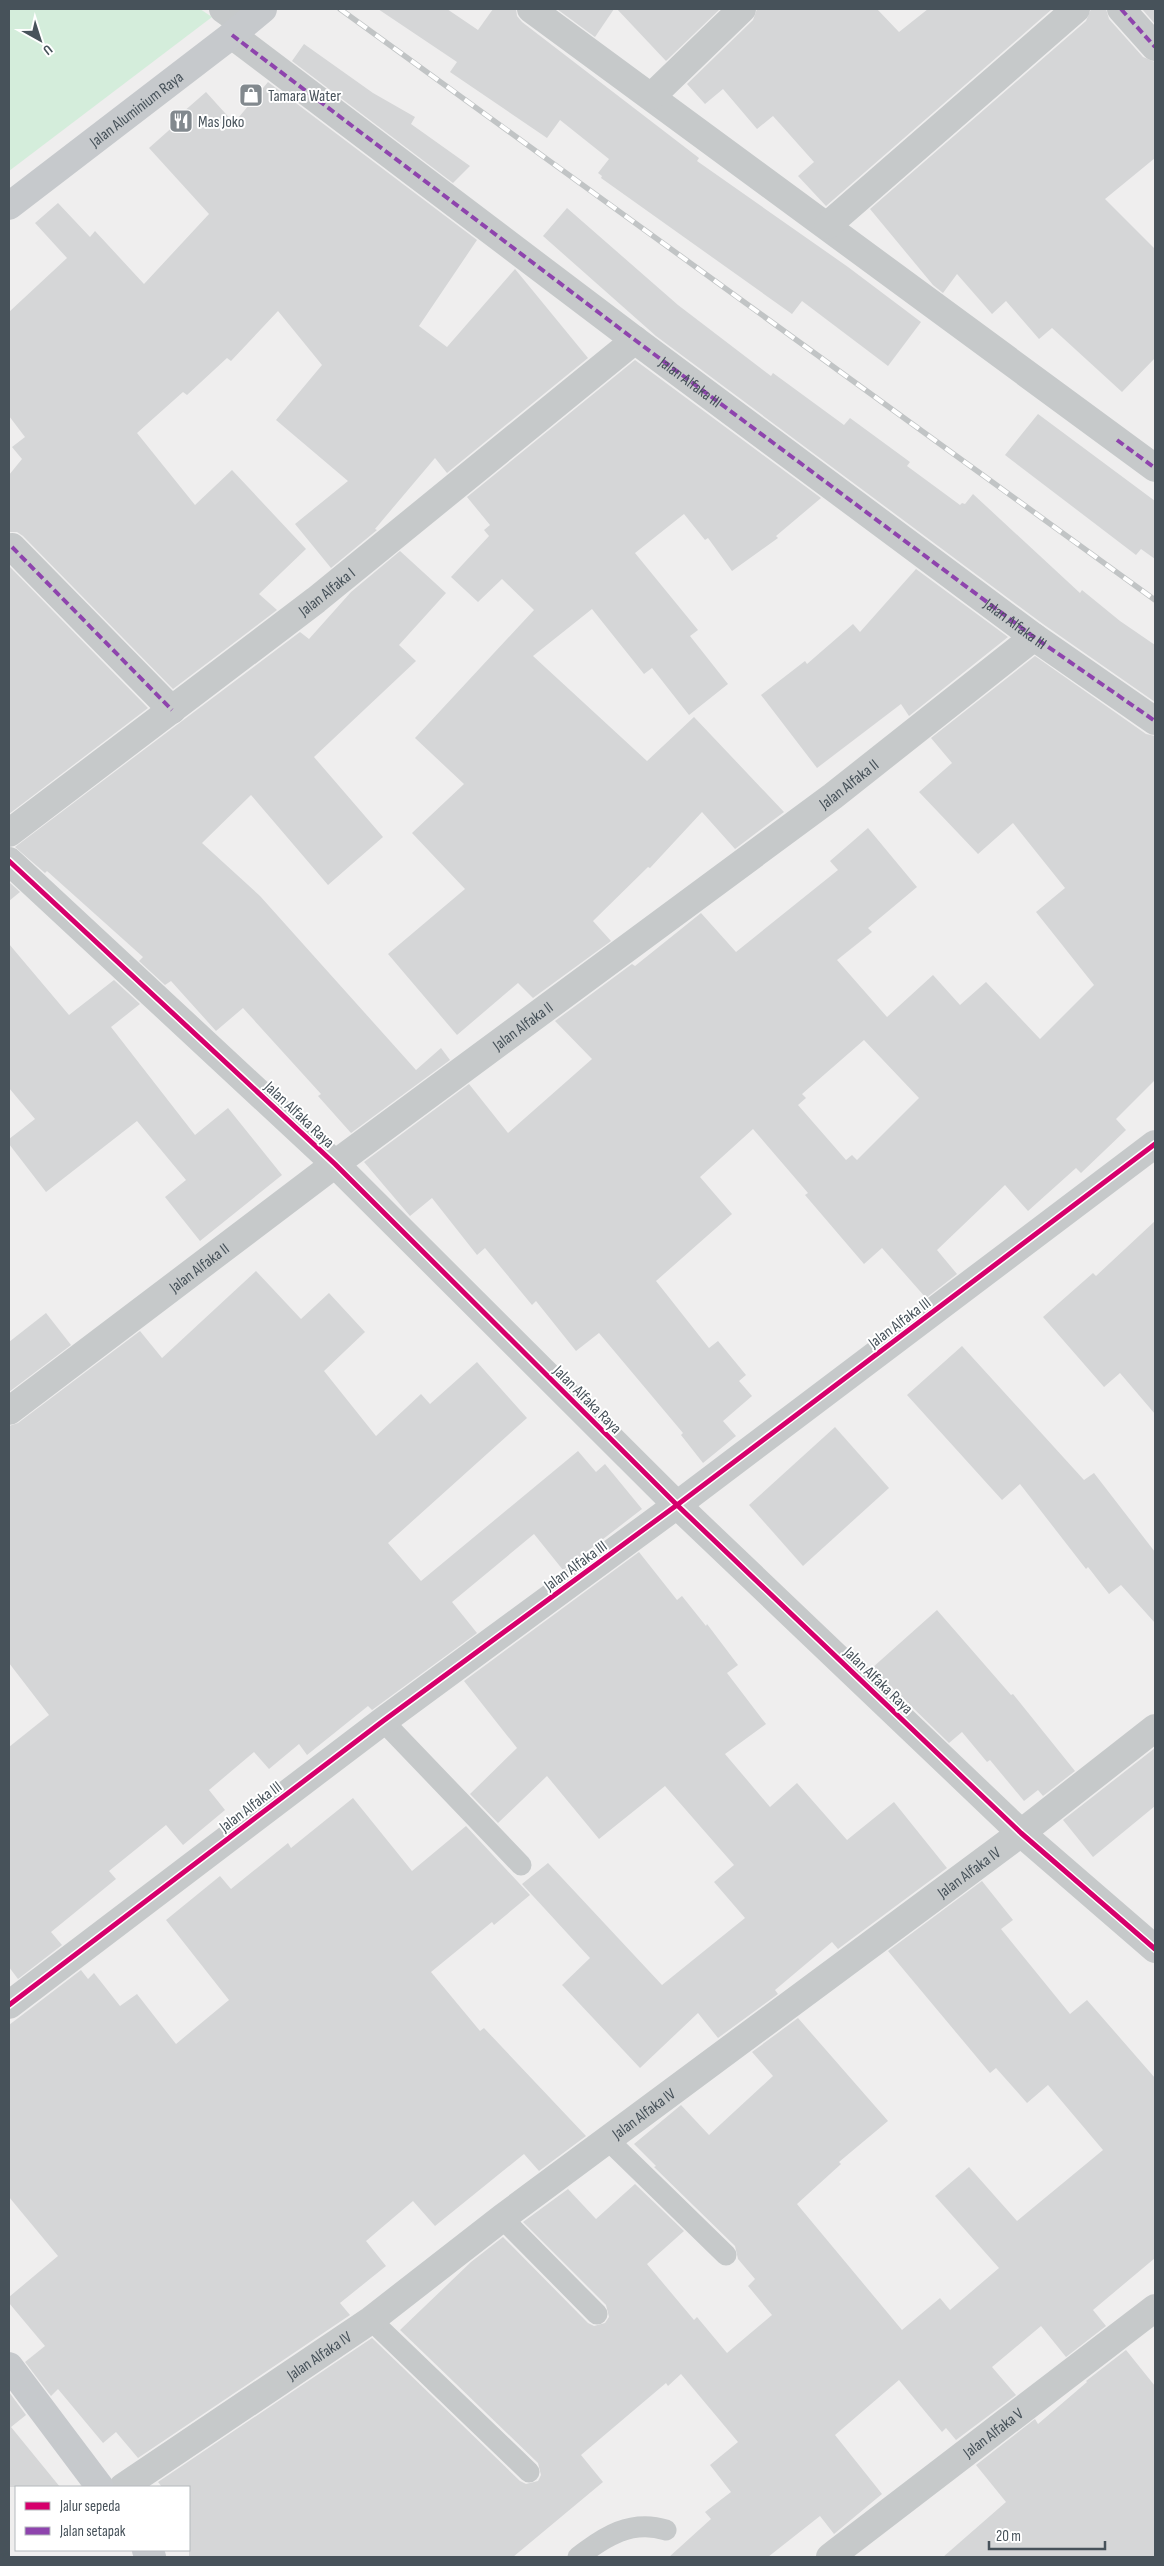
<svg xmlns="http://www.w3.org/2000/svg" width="1164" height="2566" font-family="'Sofia Sans Condensed',sans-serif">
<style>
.green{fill:#d4eddb}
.building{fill:#d5d6d7;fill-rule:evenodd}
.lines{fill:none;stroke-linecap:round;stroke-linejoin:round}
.lane{stroke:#c6c9ca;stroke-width:21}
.street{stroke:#c6c9ca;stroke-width:28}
.secondary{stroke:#c6c9cc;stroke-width:28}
.rail-casing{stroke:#c1c4c5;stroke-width:5.5}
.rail{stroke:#fff;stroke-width:4;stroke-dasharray:11;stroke-linecap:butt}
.quiet{stroke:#8e44ad;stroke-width:4;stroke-dasharray:8 4;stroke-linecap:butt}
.cycleway-casing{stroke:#fff;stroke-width:8}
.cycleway{stroke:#d6006c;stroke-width:5}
.labels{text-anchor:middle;stroke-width:4;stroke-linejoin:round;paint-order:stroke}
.poi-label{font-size:16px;fill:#47525a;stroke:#fff;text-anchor:start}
.street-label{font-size:16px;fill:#47525a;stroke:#fff}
</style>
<rect width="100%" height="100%" fill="#efeeee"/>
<!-- green -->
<path class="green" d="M9 9H200L212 17 9 171Z"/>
<!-- building -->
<g class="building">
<path d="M378 9H447L478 30 493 9H516L517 16 522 22 699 158 697 161 848 267 921 322 888 366 802 301 792 314 601 178 602 176 598 173 609 159 560 120 547 138 450 72 457 62Z"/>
<path d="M557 9H614L595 37Z"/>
<path d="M617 9H720L666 61Z"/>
<path d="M757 9H877L899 32 928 9H1052L826 206 798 176 814 162 773 116 757 129 723 89 705 104 687 84 753 20Z"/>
<path d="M1091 9H1106L1109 19 1143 57 1155 62V158L1105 199 1155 249V358L1122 392 1052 328 1039 339 1006 301 992 314 957 274 943 293 933 285 870 209 1086 21Z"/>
<path d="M1142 9H1155V24Z"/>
<path d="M304 44 373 93 415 117 411 124 470 166 453 183 292 61Z"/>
<path d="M268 82 477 240 419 326 447 347 515 269 588 358 447 473 435 458 375 529 377 530 331 568 295 524 348 481 276 420 322 365 278 311 231 361 227 358 187 395 183 392 137 433 195 505 232 470 306 549 259 594 277 610 173 689 23 536 17 532H9V475L22 459 12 447 25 437 9 416V312L67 258 35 223 58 203 90 237 95 231 144 284 209 214 149 148 185 116 182 113 206 92 234 123Z"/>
<path d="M567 208 678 305 771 376 773 373 844 425 850 418 910 462 907 466 960 505 962 503 965 504 973 494 1080 593 1082 590 1120 621 1155 645V702L1043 624 656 336 543 236Z"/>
<path d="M635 360 821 498 776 536 778 538 732 571 708 538 705 540 684 514 635 553 698 630 690 636 728 684 689 715 652 668 644 674 592 609 533 656 647 761 694 717 784 812 735 849 702 812 650 868 648 867 593 921 611 941 533 998 518 983 457 1035 388 954 465 889 412 833 464 784 415 738 534 610 502 579 478 602 451 577 489 536 484 530 490 525 467 497Z"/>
<path d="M1038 414 1155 501V559L1141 549 1136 555 1005 455Z"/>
<path d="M400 551 446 593 399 645 416 661 314 757 383 837 328 885 251 795 202 843 260 896 416 1070 441 1048 450 1060 351 1133 318 1096 321 1094 243 1008 216 1031 171 981 165 985 139 961 143 957 47 871 45 873 15 847 300 632 309 639 351 592Z"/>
<path d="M9 566 148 708 9 814Z"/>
<path d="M916 569 1008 637 909 716 901 704 817 768 761 695 805 661 807 664 853 624 860 632Z"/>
<path d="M1035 656 1146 734 1155 736V1080L1116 1119 1126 1130 1081 1173 1076 1168 1028 1211 1005 1185 937 1250 957 1274 926 1298 882 1248 864 1264 805 1195 808 1193 753 1129 700 1177 732 1214 656 1281 709 1348 718 1341 746 1375 739 1381 752 1396 723 1421 736 1436 703 1463 681 1435 683 1433 599 1333 576 1351 536 1301 532 1305 485 1248 477 1255 432 1198 410 1216 364 1162 469 1084 508 1133 592 1059 555 1021 632 964 635 966 701 913 736 952 838 870 830 861 868 828 917 887 868 928 872 932 837 960 887 1017 933 975 960 1005 986 982 1040 1039 1094 985 1036 912 1065 888 1013 823 978 854 919 792 952 763 931 738ZM864 1040 919 1098 857 1160 852 1155 846 1160 798 1105 806 1098 802 1094Z"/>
<path d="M9 882 20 892 9 901Z"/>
<path d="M9 944 69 1015 114 980 140 1004 111 1027 195 1135 228 1108 282 1175 200 1241 165 1197 186 1180 137 1121 46 1192 9 1144V1139L35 1119 9 1088Z"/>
<path d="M1155 1221V1414L1120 1373 1104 1387 1043 1317 1093 1273 1096 1276Z"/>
<path d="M256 1271 301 1319 329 1293 365 1332 324 1371 376 1436 421 1394 430 1404 477 1362 527 1418 388 1543 421 1581 578 1451 596 1472 605 1464 642 1509 563 1570 534 1534 452 1602 477 1633 372 1710 368 1706 307 1755 299 1744 269 1769 254 1752 209 1790 225 1810 183 1845 166 1825 109 1871 116 1879 51 1932 62 1945 18 1979 9 1967V1747L49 1715 9 1663V1426L18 1423 140 1331 162 1358Z"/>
<path d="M46 1313 71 1345 9 1392V1342Z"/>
<path d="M962 1346 1084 1480 1094 1473 1155 1552V1623L1121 1585 1109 1594 1088 1567 1086 1569 1020 1484 1002 1500 907 1395Z"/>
<path d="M835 1427 889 1488 803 1566 749 1505Z"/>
<path d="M639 1552 677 1600 682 1596 706 1626 707 1624 738 1665 727 1673 766 1724 725 1754 770 1807 797 1783 847 1840 894 1802 947 1868 838 1949 832 1942 775 1990 778 1994 718 2038 698 2013 640 2068 562 1985 590 1958 522 1884 548 1863 662 1985 745 1918 714 1882 734 1865 665 1786 599 1839 547 1776 498 1823 470 1794 517 1748 464 1681Z"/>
<path d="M937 1610 1011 1695 1013 1694 1075 1771 1043 1796 1038 1790 1024 1801 990 1760 987 1762 962 1732 949 1743 872 1668Z"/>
<path d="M1155 1748V1806L1093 1857 1063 1820Z"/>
<path d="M353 1798 412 1871 466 1826 530 1895 494 1925 492 1922 431 1972 480 2031 484 2028 586 2136 539 2171 524 2154 435 2226 413 2201 366 2241 386 2266 340 2303 350 2315 138 2458 116 2432 103 2443 58 2389 51 2396 25 2362 45 2346 9 2303V2297L58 2256 9 2197V2025L81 1970 88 1979 94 1973 120 2006 137 1994 176 2044 229 2000 166 1920 220 1876 231 1889 288 1843 291 1848Z"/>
<path d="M982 1881 1013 1920 1001 1929 1070 2014 1087 2000 1155 2078V2258L1093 2310 1106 2326 1066 2357 1041 2326 992 2367 1016 2395 956 2440 946 2428 942 2432 899 2380 835 2435 882 2494 834 2534 820 2516 768 2557H669L711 2519 705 2512 731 2492 710 2465 738 2442 681 2374 668 2386 666 2383 581 2455 603 2482 513 2557H189V2487H162L158 2482 372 2338 520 2481 526 2484 538 2481 541 2475 538 2463 400 2330 471 2262 503 2237 588 2323 594 2326 605 2323 609 2317 606 2305 523 2222 568 2189 596 2219 635 2184 684 2231 647 2264 694 2320 697 2317 727 2353 772 2315 748 2286 755 2279 738 2259 735 2246 654 2167 656 2166 634 2144 681 2105 709 2135 773 2076 752 2052 798 2018 888 2121 839 2162 841 2164 797 2204 902 2330 940 2298 950 2310 999 2268 935 2196 969 2167 1017 2221 1103 2150 1048 2085 1027 2103 996 2068 990 2073 888 1951Z"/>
<path d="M1126 2350 1155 2386V2557H943L1006 2502 976 2465 1035 2419 1038 2424 1087 2382 1086 2381Z"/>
<path d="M9 2392 26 2415 11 2427 60 2487H9Z"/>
</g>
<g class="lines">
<!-- lane -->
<g class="lane">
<path d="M383 1721 521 1865"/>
<path d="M607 2139 726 2255"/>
<path d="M502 2218 597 2314"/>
<path d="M371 2320 529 2472"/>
<path d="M578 2557C604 2537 631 2519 666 2530"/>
</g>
<!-- street -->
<g class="street">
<path d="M223 9 244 24"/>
<path d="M531 9 1155 468"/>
<path d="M1121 9 1155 47"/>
<path id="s1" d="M232 35 635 340 1034 637 1155 721"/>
<path d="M652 96 742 9"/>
<path d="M828 225 1076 9"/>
<path d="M12 547 172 710"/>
<path id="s2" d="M9 833 316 600 635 340"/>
<path d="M9 861 335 1164 677 1505 1021 1833 1155 1949"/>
<path id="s3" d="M9 1411 335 1164 833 796 1034 637"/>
<path d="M9 2005 383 1721 677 1505 1155 1144"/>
<path id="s4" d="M123 2487 371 2320 502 2218 1021 1833 1155 1728"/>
<path id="s5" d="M830 2557 1155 2308"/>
</g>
<!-- secondary -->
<g class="secondary">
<path id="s6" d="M9 206 232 35 263 9"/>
<path d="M9 2366 100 2487"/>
<path d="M146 2550 152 2557"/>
</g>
<!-- rail casing -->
<g class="rail-casing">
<path id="rail" d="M340 9 1155 600"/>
</g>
<!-- rail -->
<use href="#rail" class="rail"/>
<!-- quiet -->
<g class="quiet">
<path d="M1121 9 1155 47"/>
<path d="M232 35 635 340 1034 637 1155 721"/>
<path d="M1117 440 1155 468"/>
<path d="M12 547 172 710"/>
</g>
<!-- cycleway casing -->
<g class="cycleway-casing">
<g id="cycleway">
<path d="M9 861 335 1164 677 1505 1021 1833 1155 1949"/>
<path d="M9 2005 383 1721 677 1505 1155 1144"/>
</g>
</g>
<!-- cycleway -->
<use href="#cycleway" class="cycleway"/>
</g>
<!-- icons -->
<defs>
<g id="shop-square" transform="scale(1.25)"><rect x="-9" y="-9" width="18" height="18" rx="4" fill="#82898e" stroke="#fff"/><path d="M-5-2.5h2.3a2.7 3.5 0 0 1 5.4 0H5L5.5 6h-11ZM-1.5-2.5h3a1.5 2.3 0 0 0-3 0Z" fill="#fff"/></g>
<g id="restaurant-square" transform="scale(1.25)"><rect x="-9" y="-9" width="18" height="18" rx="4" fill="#82898e" stroke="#fff"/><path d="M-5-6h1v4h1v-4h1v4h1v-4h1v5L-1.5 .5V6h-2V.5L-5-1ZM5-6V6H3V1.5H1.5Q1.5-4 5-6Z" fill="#fff"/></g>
</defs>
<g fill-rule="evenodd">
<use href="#shop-square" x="251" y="95"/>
<use href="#restaurant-square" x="181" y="121"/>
</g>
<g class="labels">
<!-- poi labels -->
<g class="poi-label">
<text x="268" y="101">Tamara Water</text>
<text x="198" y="127">Mas Joko</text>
</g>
<!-- street labels -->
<g class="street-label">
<text dy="6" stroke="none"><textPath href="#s6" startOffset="160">Jalan Aluminium Raya</textPath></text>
<text dy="6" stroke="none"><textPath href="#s1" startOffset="575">Jalan Alfaka III</textPath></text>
<text dy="6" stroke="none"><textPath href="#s2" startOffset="399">Jalan Alfaka I</textPath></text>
<text dy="6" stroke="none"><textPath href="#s1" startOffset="980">Jalan Alfaka III</textPath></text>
<text dy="6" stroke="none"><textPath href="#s3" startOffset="1048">Jalan Alfaka II</textPath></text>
<text dy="6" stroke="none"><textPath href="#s3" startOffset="642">Jalan Alfaka II</textPath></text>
<text transform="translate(300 1114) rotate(43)" y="6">Jalan Alfaka Raya</text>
<text dy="6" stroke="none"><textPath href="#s3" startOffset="238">Jalan Alfaka II</textPath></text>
<text transform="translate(899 1322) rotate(-37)" y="6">Jalan Alfaka III</text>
<text transform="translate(588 1399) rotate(45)" y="6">Jalan Alfaka Raya</text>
<text transform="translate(575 1565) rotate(-36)" y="6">Jalan Alfaka III</text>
<text transform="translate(879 1680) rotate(44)" y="6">Jalan Alfaka Raya</text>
<text transform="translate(250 1806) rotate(-37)" y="6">Jalan Alfaka III</text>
<text dy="6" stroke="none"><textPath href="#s4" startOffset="1046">Jalan Alfaka IV</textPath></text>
<text dy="6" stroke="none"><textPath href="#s4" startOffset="641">Jalan Alfaka IV</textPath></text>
<text dy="6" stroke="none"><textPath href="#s4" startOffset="236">Jalan Alfaka IV</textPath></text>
<text dy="6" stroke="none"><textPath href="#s5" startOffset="205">Jalan Alfaka V</textPath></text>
</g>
</g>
<!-- border -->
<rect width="1164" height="2566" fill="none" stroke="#47525a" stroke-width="20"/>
<!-- legend -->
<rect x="15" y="2486" width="175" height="65" fill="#ffffff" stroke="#b5babd"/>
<rect x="25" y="2502" width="25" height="8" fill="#d6006c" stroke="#b5babd"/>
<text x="60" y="2511" font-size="15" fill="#47525a">Jalur sepeda</text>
<rect x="25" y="2527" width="25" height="8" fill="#8e44ad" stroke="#b5babd"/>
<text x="60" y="2536" font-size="15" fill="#47525a">Jalan setapak</text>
<!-- north arrow -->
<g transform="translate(40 40) rotate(141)" stroke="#ffffff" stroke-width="4" paint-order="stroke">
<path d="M0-4L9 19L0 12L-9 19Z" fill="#47525a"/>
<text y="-8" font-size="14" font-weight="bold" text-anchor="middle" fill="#47525a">U</text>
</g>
<!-- scale -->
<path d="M989 2541v8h116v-8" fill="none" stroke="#47525a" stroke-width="2.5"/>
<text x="996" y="2541" font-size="15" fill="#47525a" stroke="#ffffff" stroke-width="4" paint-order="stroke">20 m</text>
</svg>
